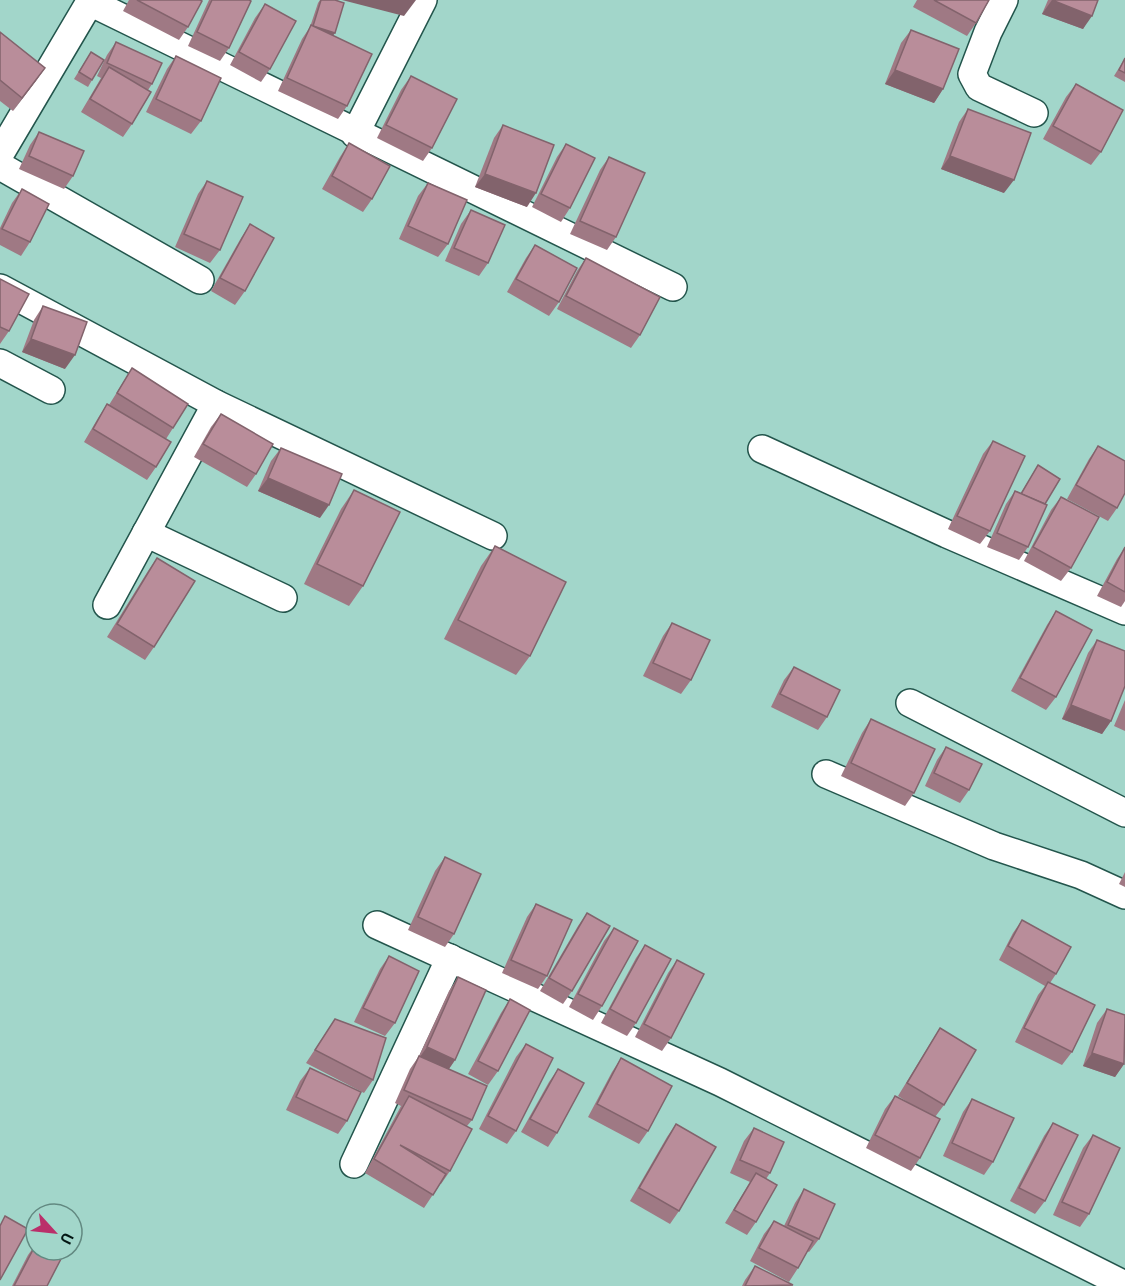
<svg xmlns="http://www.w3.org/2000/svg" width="1125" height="1286" font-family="'PT Sans',sans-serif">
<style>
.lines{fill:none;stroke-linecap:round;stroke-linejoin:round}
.street-casing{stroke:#23554c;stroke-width:30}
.street{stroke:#fff;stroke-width:27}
.wall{fill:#9f7984}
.shaded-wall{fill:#82636c}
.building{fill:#b98d9a;stroke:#82636c;stroke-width:1.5}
</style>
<rect width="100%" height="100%" fill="#a2d6ca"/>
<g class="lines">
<!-- street casing -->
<g class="street-casing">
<g id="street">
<path d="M1004 0 988 32 972 74 979 87 1034 113"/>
<path d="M90 2 673 287"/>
<path d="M355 134 423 0"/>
<path d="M0 154 91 0"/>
<path d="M0 166 200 280"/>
<path d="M0 288 216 404 493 536"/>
<path d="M0 363 51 390"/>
<path d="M762 449 947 534 1125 611"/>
<path d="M146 533 283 598"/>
<path d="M107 605 216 404"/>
<path d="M910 703 1125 813"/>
<path d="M826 774 994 846 1081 875 1125 895"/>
<path d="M377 925 720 1082 1125 1285"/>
<path d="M354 1164 450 958"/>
</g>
</g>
<!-- street -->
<use href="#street" class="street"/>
</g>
<!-- wall -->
<g class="wall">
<path d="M129 0H200L188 27 179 40 123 11Z"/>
<path d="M209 0H249L229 48 220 61 188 46Z"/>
<path d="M320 0H335V33L333 35 347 106 338 119 278 91 302 39 310 27 318 3Z"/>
<path d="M917 0H989L976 23 967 36 913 7Z"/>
<path d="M1048 0H1098L1083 29 1042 14Z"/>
<path d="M265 4 270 69 261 82 230 65 255 18Z"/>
<path d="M911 30 943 89 934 103 885 84 901 43Z"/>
<path d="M0 32 45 68 13 111 0 101Z"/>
<path d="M116 42 152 84 148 90 132 124 123 137 81 112 101 78 97 76 107 55Z"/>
<path d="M91 52 92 80 88 87 74 79Z"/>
<path d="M176 56 201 121 191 134 146 112 167 69Z"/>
<path d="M1125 58V82L1114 76Z"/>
<path d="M411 76 432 148 423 161 377 138 401 90Z"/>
<path d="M1076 84 1101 152 1091 165 1043 139 1066 97Z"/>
<path d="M968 109 1004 193 941 169 959 122Z"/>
<path d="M503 125 527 207 475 187 494 138Z"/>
<path d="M39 132 73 176 64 189 19 169 30 145Z"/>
<path d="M349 143 372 199 363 212 322 189 340 157Z"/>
<path d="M566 144 570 208 561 222 532 207 557 157Z"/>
<path d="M609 157 616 237 607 250 570 234 600 170Z"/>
<path d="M207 181 220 250 210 263 175 247 198 194Z"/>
<path d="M428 183 448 244 438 257 399 239 418 196Z"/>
<path d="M22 189 30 242 21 256 0 245V228L12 203Z"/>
<path d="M471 210 488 263 479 276 445 261 461 224Z"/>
<path d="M250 224 245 291 235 305 211 291 241 238Z"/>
<path d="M535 245 559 302 549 316 507 292 526 258Z"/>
<path d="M586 258 640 335 631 348 557 309 577 271Z"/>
<path d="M0 279 9 331 0 344Z"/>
<path d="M43 306 65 369 22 352 34 320Z"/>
<path d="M132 368 173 428 166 439 156 467 147 480 84 442 98 418 107 404 109 405Z"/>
<path d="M221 414 256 474 247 487 194 457 211 427Z"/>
<path d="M993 441 990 531 980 544 948 529 983 454Z"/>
<path d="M1098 446 1117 508 1108 521 1067 499 1089 459Z"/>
<path d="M281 448 320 518 258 491 271 461Z"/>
<path d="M1038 465 1045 504 1028 547 1019 560 987 547 1006 504 1015 491 1021 493Z"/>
<path d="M354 490 363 586 349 606 304 584 341 509Z"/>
<path d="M1061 497 1071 568 1061 581 1024 561 1051 510Z"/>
<path d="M495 546 530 656 516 675 444 639 481 566Z"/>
<path d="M1125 547V601L1121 607 1097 596 1117 559Z"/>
<path d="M157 558 154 647 145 660 107 637 148 571Z"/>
<path d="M1056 611V697L1046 710 1011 691 1047 625Z"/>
<path d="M672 623 691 680 681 694 643 676 663 636Z"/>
<path d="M1097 640 1111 721 1102 734 1062 719 1088 653Z"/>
<path d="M794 667 827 717 818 730 771 707 784 680Z"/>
<path d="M1125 700V731L1114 726Z"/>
<path d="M871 719 914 793 905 806 841 776 862 733Z"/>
<path d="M946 747 969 790 960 803 925 786 937 760Z"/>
<path d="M445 857 454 934 445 947 408 930 435 871Z"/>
<path d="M1125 872V887L1119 884Z"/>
<path d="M536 904 547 976 538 989 502 973 527 917Z"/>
<path d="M587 913 572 991 563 1004 540 991 578 926Z"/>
<path d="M1022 920 1056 974 1050 983 1072 1052 1062 1065 1015 1042 1038 995 1045 986 999 960 1013 933Z"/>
<path d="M614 928 602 1006 593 1020 569 1007 604 941Z"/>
<path d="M645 945 636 1023 627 1036 601 1023 636 958Z"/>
<path d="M389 956 395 1023 385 1036 354 1022 380 969Z"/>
<path d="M677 960 671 1038 662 1051 635 1037 668 973Z"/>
<path d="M458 977 455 1060 449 1069 472 1120 467 1126 450 1171 441 1184H440L424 1208 365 1173 401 1106 395 1103 410 1069 419 1056 449 991Z"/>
<path d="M510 999 498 1071 488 1085 468 1074 501 1013Z"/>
<path d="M1107 1009 1124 1064 1115 1077 1083 1066 1097 1023Z"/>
<path d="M335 1019 373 1080 364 1093 306 1063Z"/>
<path d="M940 1028 944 1105 935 1117 920 1158 911 1171 866 1148 885 1109 895 1096 917 1108 898 1096 931 1042Z"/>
<path d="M526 1044 516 1131 507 1144 479 1129 516 1057Z"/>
<path d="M621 1058 648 1131 639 1144 588 1117 612 1072Z"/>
<path d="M310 1068 347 1121 338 1134 286 1110 300 1081Z"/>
<path d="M558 1069 557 1133 548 1147 521 1132 549 1082Z"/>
<path d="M972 1099 993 1162 984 1175 943 1156 963 1112Z"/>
<path d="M1053 1123 1045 1201 1035 1214 1010 1201 1044 1136Z"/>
<path d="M676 1124 679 1211 670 1224 630 1201 667 1137Z"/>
<path d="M754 1128 770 1173 766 1179 756 1222 747 1235 725 1223 750 1182 730 1173 744 1141Z"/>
<path d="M1093 1135 1089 1214 1080 1227 1053 1215 1083 1148Z"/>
<path d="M804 1189 819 1239 809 1252 807 1251 798 1268 789 1282 750 1261 764 1234 774 1221 784 1226 795 1203Z"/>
<path d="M36 1244 47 1286H12L28 1255Z"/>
<path d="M755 1266 793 1286H742L745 1280Z"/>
</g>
<!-- shaded-wall -->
<g class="shaded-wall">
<path d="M342 0H416L404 16Z"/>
<path d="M1052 0 1092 16 1083 29 1042 14Z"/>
<path d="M313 26 335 33 330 39Z"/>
<path d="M45 68 36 81 13 111 22 98Z"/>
<path d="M895 70 943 89 934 103 885 84Z"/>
<path d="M950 156 1014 180 1004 193 941 169Z"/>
<path d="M485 174 536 193 527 207 475 187Z"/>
<path d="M31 339 75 355 65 369 22 352Z"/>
<path d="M268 478 329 505 320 518 258 491Z"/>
<path d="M1071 705 1111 721 1102 734 1062 719Z"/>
<path d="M427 1047 455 1060 446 1073 417 1061Z"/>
<path d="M1092 1053 1124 1064 1115 1077 1083 1066Z"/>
</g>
<!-- building -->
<g class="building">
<path d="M137 0H200L202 1 188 27Z"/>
<path d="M212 0H249L251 1 229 48 197 32Z"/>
<path d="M321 0H335L344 3 335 33 313 26Z"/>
<path d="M934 0H989L976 23Z"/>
<path d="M1052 0H1098L1092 16Z"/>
<path d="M265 4 296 21 270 69 239 52Z"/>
<path d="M311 25 372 54 347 106 287 78Z"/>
<path d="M911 30 959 49 943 89 895 70Z"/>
<path d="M0 32 45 68 22 98 0 80Z"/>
<path d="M116 42 162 63 152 84 107 63Z"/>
<path d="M91 52 104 60 92 80 79 72Z"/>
<path d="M176 56 221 78 201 121 156 99Z"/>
<path d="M1125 58V73L1119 70Z"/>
<path d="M109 67 151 92 132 124 90 99Z"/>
<path d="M411 76 457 99 432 148 386 125Z"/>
<path d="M1076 84 1123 110 1101 152 1053 126Z"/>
<path d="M968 109 1031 133 1014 180 950 156Z"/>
<path d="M503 125 554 145 536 193 485 174Z"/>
<path d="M39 132 84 151 73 176 29 156Z"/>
<path d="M349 143 390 166 372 199 332 176Z"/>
<path d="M566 144 595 158 570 208 541 194Z"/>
<path d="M609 157 645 173 616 237 580 221Z"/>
<path d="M207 181 243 197 220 250 184 234Z"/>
<path d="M428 183 467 200 448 244 408 226Z"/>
<path d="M22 189 49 204 30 242 2 229Z"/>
<path d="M471 210 505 225 488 263 454 248Z"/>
<path d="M250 224 274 238 245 291 220 278Z"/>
<path d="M535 245 577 268 559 302 516 279Z"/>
<path d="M586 258 660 297 640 335 566 296Z"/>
<path d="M0 279 29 294 9 331 0 327Z"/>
<path d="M43 306 87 322 75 355 31 339Z"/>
<path d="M132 368 188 404 173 428 117 393Z"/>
<path d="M107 404 171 442 156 467 93 429Z"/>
<path d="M221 414 273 444 256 474 203 444Z"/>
<path d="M993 441 1025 456 990 531 957 516Z"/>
<path d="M1098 446 1125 461V493L1117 508 1076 485Z"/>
<path d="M281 448 342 474 329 505 268 478Z"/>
<path d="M1038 465 1060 479 1045 504 1021 494Z"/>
<path d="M354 490 400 512 363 586 317 564Z"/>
<path d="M1015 491 1047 505 1028 547 997 533Z"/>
<path d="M1061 497 1099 517 1071 568 1033 547Z"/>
<path d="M495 546 566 582 530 656 458 620Z"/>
<path d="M1125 547V592L1107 582Z"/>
<path d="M157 558 195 581 154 647 117 624Z"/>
<path d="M1056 611 1092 630 1056 697 1020 678Z"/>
<path d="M672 623 710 640 691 680 653 663Z"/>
<path d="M1097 640 1125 651V686L1111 721 1071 705Z"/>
<path d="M794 667 840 690 827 717 780 694Z"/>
<path d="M871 719 935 749 914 793 851 763Z"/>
<path d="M946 747 982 764 969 790 934 773Z"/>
<path d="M445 857 481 874 454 934 418 917Z"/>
<path d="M536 904 572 920 547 976 511 960Z"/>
<path d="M587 913 610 926 572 991 549 978Z"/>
<path d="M1022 920 1071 947 1056 974 1008 946Z"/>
<path d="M614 928 638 941 602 1006 578 994Z"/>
<path d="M645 945 671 959 636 1023 610 1009Z"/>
<path d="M389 956 419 971 395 1023 363 1008Z"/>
<path d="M677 960 704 974 671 1038 644 1024Z"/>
<path d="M458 977 486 990 455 1060 427 1047Z"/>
<path d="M1048 982 1095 1005 1072 1052 1024 1028Z"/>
<path d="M510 999 530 1010 498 1071 478 1061Z"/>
<path d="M1107 1009 1125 1015 1124 1064 1092 1053Z"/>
<path d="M335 1019 386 1038 373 1080 315 1050Z"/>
<path d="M940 1028 976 1050 944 1105 907 1083Z"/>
<path d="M526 1044 553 1058 516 1131 488 1116Z"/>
<path d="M419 1056 487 1086 472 1120 404 1090Z"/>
<path d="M621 1058 672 1086 648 1131 597 1104Z"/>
<path d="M310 1068 361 1092 347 1121 296 1097Z"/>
<path d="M558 1069 584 1083 557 1133 530 1119Z"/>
<path d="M409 1096 472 1129 450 1171 400 1145 446 1174 433 1195 374 1159Z"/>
<path d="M895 1096 940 1119 920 1158 875 1135Z"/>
<path d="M972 1099 1014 1118 993 1162 952 1143Z"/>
<path d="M1053 1123 1078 1135 1045 1201 1019 1188Z"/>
<path d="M676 1124 716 1147 679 1211 639 1188Z"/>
<path d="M754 1128 784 1142 770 1173 740 1160Z"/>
<path d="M1093 1135 1120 1148 1089 1214 1062 1202Z"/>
<path d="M756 1173 777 1185 756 1222 734 1210Z"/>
<path d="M804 1189 835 1204 819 1239 788 1225Z"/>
<path d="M5 1216 28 1229 0 1280V1226Z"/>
<path d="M774 1221 813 1241 798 1268 759 1248Z"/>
<path d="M36 1244V1250H54L63 1255 47 1286H14Z"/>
<path d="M755 1266 793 1285 745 1286Z"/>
</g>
<!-- north arrow -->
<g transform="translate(54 1232) rotate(117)"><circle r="28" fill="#a2d6ca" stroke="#628981" stroke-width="1.5"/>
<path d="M0-4.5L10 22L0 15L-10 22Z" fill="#ba2f6a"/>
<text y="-9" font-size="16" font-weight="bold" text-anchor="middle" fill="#031613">U</text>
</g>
</svg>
